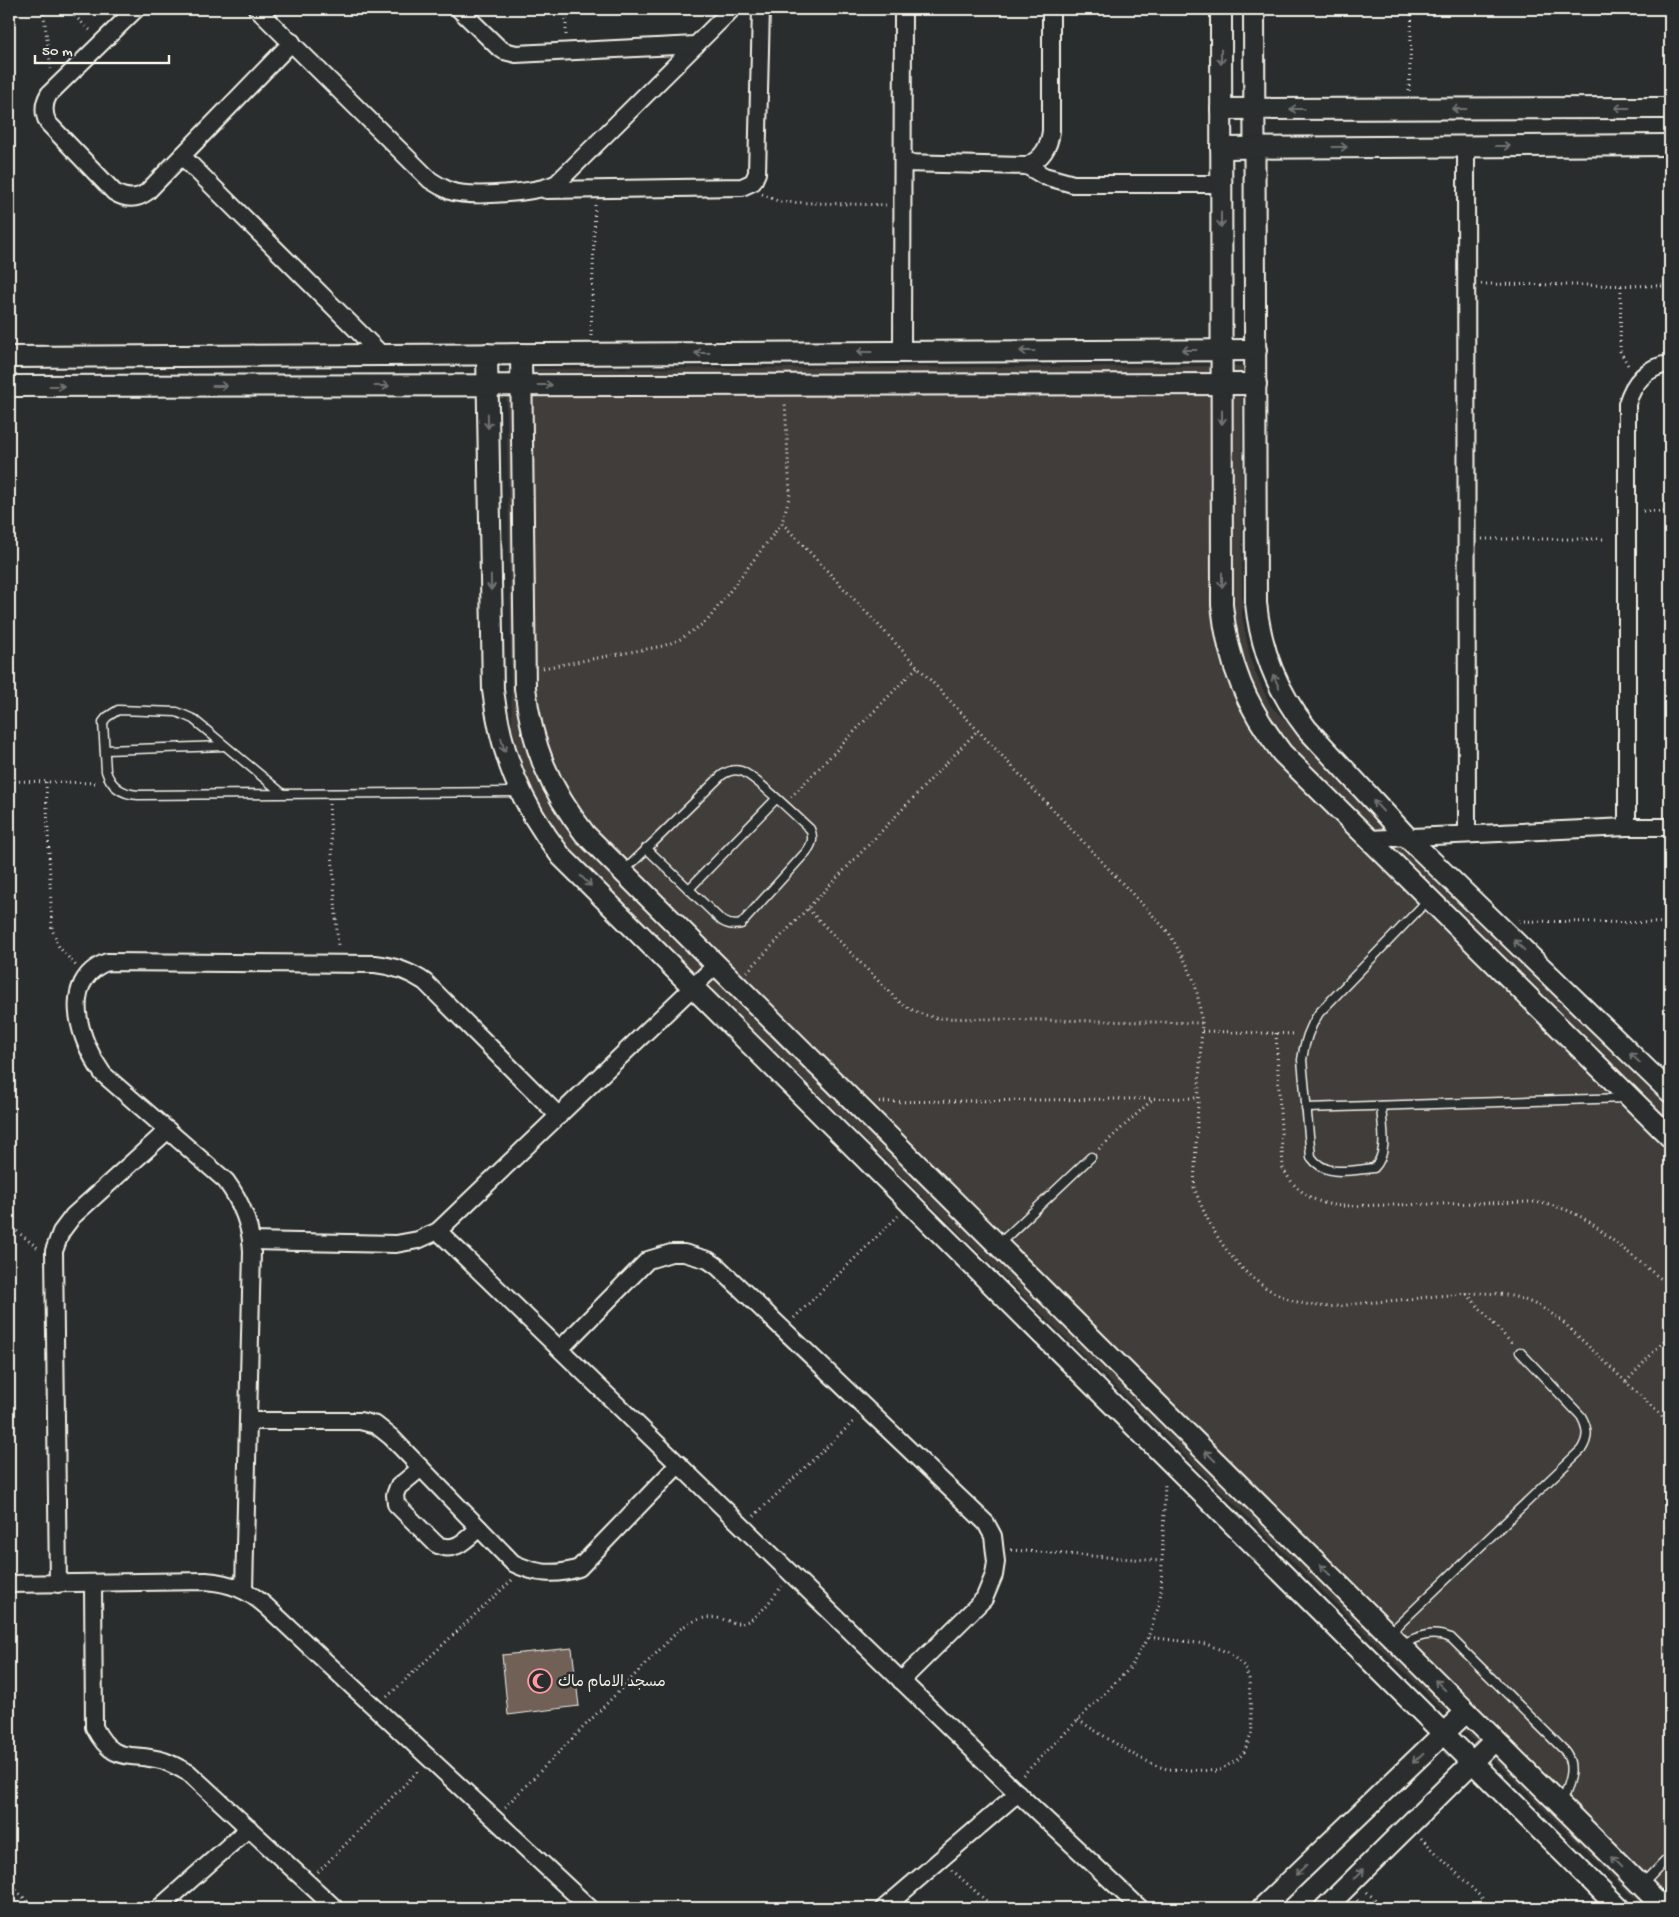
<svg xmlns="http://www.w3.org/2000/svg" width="1679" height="1917" font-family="'Gochi Hand','Playpen Sans Arabic',sans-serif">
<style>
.built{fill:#3f3d3a}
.building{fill:#706157;stroke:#f4f1e8}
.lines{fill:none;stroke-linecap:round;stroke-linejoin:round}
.service-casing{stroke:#f4f1e8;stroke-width:11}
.minor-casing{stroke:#f4f1e8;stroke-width:20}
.tertiary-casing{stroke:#f4f1e8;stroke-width:24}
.path{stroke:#f4f1e8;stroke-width:3;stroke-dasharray:1 4;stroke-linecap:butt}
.service{stroke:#2a2d2e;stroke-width:8}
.minor{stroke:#2a2d2e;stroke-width:16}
.tertiary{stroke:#2a2d2e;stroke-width:20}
.oneway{stroke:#71726f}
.labels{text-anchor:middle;stroke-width:5;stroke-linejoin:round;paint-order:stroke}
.poi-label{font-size:15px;fill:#f4f1e8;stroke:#2a2d2e;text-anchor:start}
</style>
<rect width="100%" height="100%" fill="#2a2d2e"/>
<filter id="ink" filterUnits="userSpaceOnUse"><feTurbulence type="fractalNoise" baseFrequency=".02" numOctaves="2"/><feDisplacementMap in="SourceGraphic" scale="10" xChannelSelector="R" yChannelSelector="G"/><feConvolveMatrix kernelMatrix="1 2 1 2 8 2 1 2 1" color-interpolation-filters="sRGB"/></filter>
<g filter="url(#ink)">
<!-- built -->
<path class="built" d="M1242 366V616L1251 662 1270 705 1670 1107V1908H1644L571 850 544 815 534 796 517 752 512 727 506 369Z"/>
<!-- building -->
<path class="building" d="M572 1648 579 1706 508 1715 502 1655Z"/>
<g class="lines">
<!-- service casing -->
<g class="service-casing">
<g id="service">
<path d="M105 750 224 746"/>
<path d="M282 793 193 719 177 712 118 710 107 717 103 722 106 771C111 787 122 794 138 795L520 792"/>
<path d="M624 871 722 775C728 771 734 769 741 771 754 775 797 817 810 829 814 838 812 844 807 851L741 924C734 926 729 925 722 921L646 848"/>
<path d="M689 889 776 799"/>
<path d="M1381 1106C1382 1126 1389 1153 1374 1168 1351 1170 1326 1178 1311 1157L1302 1060C1304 1043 1309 1028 1319 1013L1428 900"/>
<path d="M1306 1108 1626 1098"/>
<path d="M999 1244 1091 1157"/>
<path d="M1389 1634 1581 1450C1589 1438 1588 1428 1581 1416L1520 1352"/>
<path d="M1402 1645C1418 1635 1433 1631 1451 1638L1565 1751C1577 1768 1567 1786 1561 1804"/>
<path d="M1643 1884 1670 1856"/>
</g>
</g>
<!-- minor casing -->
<g class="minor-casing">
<g id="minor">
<path d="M136 9 49 94C43 104 43 113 48 123L114 192C125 199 136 200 147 192L292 42"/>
<path d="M257 9 430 180C436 184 443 188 450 191 471 198 538 193 557 183L732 9"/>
<path d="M459 9 498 47 504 51 516 54 696 45"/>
<path d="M1466 146 1467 834"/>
<path d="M182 156 382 355"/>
<path d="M903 163 1027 166C1042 158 1049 148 1051 131V9"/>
<path d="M1027 166 1044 176 1073 184H1221"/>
<path d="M546 190 742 187 753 182 757 173 761 9"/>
<path d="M902 352 903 9"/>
<path d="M1627 827V404C1633 383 1647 366 1670 364"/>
<path d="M1368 839 1627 827H1670"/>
<path d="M438 1231 1011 1787 1140 1908"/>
<path d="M251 1241 396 1244 418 1240 438 1231 716 965"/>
<path d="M560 1349 648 1260 671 1253H684L708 1260 718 1267 986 1523 993 1536 996 1562 994 1575 984 1599 901 1681"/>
<path d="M248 1421H360L376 1425 391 1437 513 1563C535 1574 555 1576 579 1568L679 1464"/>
<path d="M421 1468 398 1487 395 1495 396 1504 436 1544C454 1554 466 1540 479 1528"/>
<path d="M93 1583 94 1727C114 1766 130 1751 164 1761 173 1764 181 1769 189 1773L335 1908"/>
<path d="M9 1584 206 1581C230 1583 248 1590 266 1606L590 1908"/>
<path d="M58 1584 54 1251 61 1232 73 1216 168 1130"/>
<path d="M244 1590 252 1251C251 1225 242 1203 226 1181L103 1074C80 1042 58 981 107 962L375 964C394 966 409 971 425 982L559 1116"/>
<path d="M159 1908 249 1828"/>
<path d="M884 1908 1018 1793"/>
</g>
</g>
<!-- tertiary casing -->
<g class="tertiary-casing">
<g id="tertiary">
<path d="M1221 9 1222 605C1228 664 1246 706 1282 753L1670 1137"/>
<path d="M1254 9 1256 603C1261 651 1277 691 1307 729L1407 837 1670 1092"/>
<path d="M1221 109 1670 108"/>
<path d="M1221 148 1670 145"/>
<path d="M487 354 493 690C501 755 520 803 561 856L1619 1908"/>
<path d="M521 354 525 688C532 746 549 788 585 834L1664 1908"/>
<path d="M9 357 1256 350"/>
<path d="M9 386 1256 384"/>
<path d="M1262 1908 1466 1712"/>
<path d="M1325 1908 1495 1740"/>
</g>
</g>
<!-- path -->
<g class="path">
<path d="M43 9 51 69"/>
<path d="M67 9 91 31"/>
<path d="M566 9V36"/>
<path d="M1409 91 1412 9"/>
<path d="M762 194 780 202 886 205"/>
<path d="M1481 284 1670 286"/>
<path d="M1621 286 1620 351 1629 367"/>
<path d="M591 336 595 205"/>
<path d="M1643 511H1670"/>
<path d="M782 523 1157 920 1169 933 1187 965 1195 983 1199 1003 1202 1023 1194 1187C1214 1244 1254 1300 1319 1306 1333 1308 1350 1304 1364 1303 1388 1301 1412 1299 1436 1296 1464 1294 1492 1290 1519 1298 1535 1303 1549 1311 1562 1321L1670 1424"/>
<path d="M1482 539H1611"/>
<path d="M543 668 663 646 679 640 707 621 782 523 790 494 785 402"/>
<path d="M9 781 98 783"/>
<path d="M46 782 52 929 59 947 77 967"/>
<path d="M791 797 918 666"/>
<path d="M329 804 338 947"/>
<path d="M808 909 897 1000C909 1010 922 1015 938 1018L1202 1023"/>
<path d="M1519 921 1670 923"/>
<path d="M747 972 978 730"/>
<path d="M1202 1031 1296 1034"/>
<path d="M1276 1033 1283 1168C1295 1192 1315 1204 1342 1206L1534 1202C1556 1205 1573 1211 1591 1223L1670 1286"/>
<path d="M879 1102 1199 1098"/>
<path d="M1099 1149 1153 1099"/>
<path d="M9 1225 39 1249"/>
<path d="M1467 1294 1513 1345"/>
<path d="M794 1318 898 1216"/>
<path d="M1626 1382 1670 1334"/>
<path d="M754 1516 855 1420"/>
<path d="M1011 1550 1161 1561"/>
<path d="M387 1697 512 1580"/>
<path d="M1078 1720 1136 1756 1157 1766 1167 1769 1218 1771 1237 1760 1244 1752 1252 1733 1249 1679 1244 1666 1229 1653 1206 1644 1148 1637"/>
<path d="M1023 1775 1130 1668 1148 1637 1158 1608 1161 1592 1165 1483"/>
<path d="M505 1807 680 1629C691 1621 703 1616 717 1618 729 1620 738 1627 750 1620 763 1613 773 1596 782 1586"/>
<path d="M1421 1838 1484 1900 1487 1908"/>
<path d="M952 1870 994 1908"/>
<path d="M318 1872 419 1770"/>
<path d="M9 1883 34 1908"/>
<path d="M1367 1892 1384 1908"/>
<path d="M1357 1900 1365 1908"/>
</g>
<!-- service -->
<use href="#service" class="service"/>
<!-- minor -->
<use href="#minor" class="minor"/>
<!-- tertiary -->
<use href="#tertiary" class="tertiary"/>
</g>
<!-- one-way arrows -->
<defs><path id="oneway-shaft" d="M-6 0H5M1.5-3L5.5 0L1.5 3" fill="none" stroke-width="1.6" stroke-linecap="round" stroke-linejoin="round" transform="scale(1.25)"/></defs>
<g class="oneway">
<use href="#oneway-shaft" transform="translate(1221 57) rotate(90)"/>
<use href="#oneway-shaft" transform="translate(1622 108) rotate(180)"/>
<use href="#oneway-shaft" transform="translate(1297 109) rotate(180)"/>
<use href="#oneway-shaft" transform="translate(1459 109) rotate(180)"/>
<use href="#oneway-shaft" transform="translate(1503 146)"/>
<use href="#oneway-shaft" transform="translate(1340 147)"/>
<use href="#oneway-shaft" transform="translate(1221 220) rotate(90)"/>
<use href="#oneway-shaft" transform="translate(1189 350) rotate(180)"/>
<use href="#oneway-shaft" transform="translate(1027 351) rotate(180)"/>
<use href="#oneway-shaft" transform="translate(864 352) rotate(180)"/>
<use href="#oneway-shaft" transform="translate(702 353) rotate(180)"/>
<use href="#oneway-shaft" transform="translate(545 385)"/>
<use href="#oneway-shaft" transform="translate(57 386)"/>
<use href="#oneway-shaft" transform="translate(220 386)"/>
<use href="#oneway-shaft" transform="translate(382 386)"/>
<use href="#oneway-shaft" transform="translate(1222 417) rotate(90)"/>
<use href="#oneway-shaft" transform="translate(488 421) rotate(89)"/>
<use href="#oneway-shaft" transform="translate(1222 580) rotate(90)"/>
<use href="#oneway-shaft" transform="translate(491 583) rotate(89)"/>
<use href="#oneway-shaft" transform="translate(1276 681) rotate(-115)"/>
<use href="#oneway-shaft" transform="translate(503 745) rotate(75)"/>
<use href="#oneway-shaft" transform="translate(1378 806) rotate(-133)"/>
<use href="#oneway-shaft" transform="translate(586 881) rotate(45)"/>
<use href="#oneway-shaft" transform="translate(1519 945) rotate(-136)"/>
<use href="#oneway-shaft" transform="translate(1635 1058) rotate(-136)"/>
<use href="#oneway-shaft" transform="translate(1210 1456) rotate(-135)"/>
<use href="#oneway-shaft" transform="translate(1325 1570) rotate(-135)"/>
<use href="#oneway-shaft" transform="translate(1440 1685) rotate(-135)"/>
<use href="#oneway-shaft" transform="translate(1418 1758) rotate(136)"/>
<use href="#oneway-shaft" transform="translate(1617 1862) rotate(-135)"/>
<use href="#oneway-shaft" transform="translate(1301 1870) rotate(136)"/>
<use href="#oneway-shaft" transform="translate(1359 1874) rotate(-45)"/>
</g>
</g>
<!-- icons -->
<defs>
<g id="mosque-ring" transform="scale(1.25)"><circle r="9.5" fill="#2a2d2e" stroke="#ff9aa2" stroke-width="1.5"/><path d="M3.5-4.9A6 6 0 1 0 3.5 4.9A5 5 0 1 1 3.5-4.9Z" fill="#ff9aa2"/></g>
</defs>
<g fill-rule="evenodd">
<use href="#mosque-ring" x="540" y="1681"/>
</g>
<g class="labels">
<!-- poi labels -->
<g class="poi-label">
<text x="558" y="1686">مسجد الامام ماك</text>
</g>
</g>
<!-- margin -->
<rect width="1679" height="1917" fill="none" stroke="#2a2d2e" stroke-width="30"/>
<rect x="15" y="15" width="1649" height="1887" fill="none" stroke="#f4f1e8" stroke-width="2" filter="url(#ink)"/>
<!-- scale -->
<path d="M35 55v8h134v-8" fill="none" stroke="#f4f1e8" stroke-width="2.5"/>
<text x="42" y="55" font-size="15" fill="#f4f1e8" stroke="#2a2d2e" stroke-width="4" paint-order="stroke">50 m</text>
</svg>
